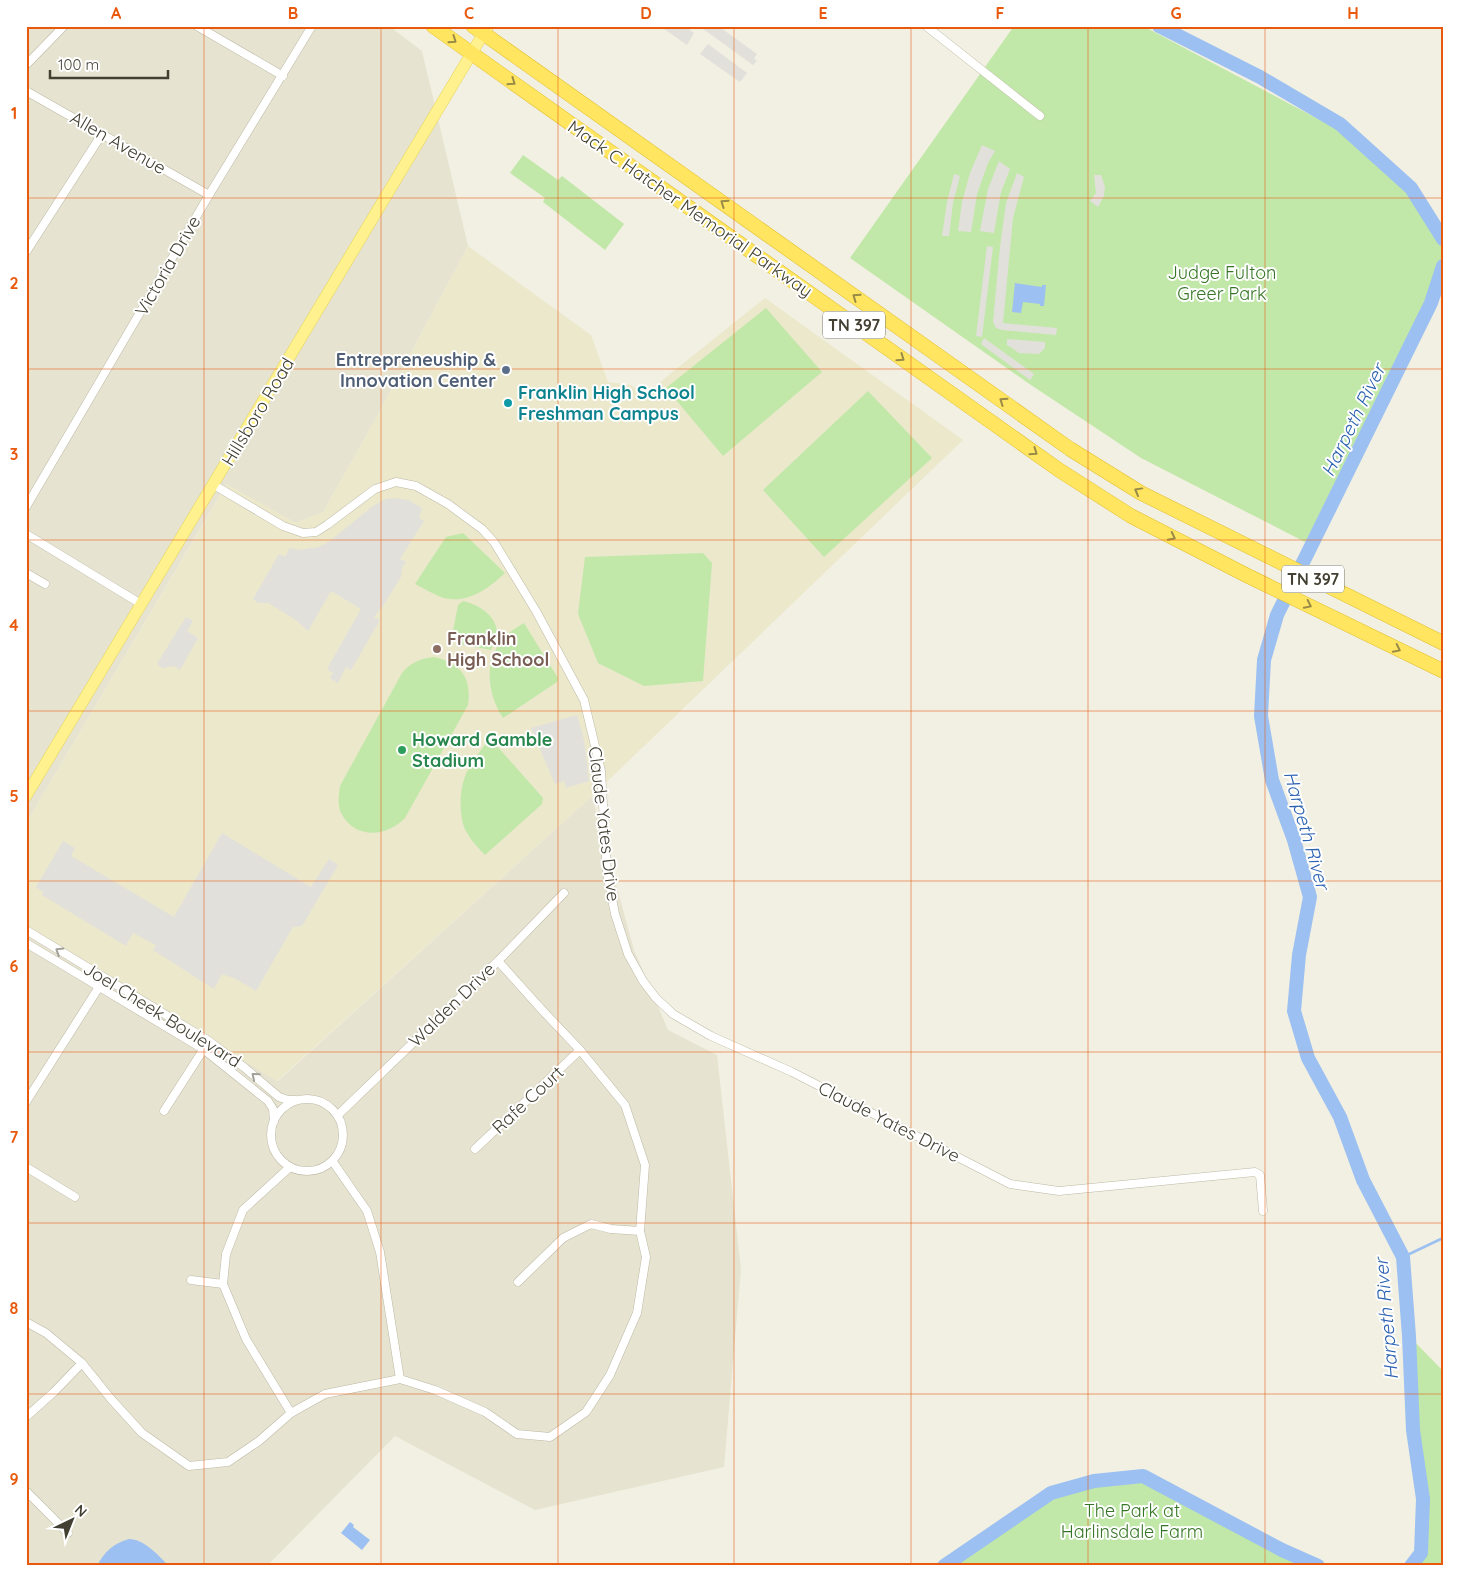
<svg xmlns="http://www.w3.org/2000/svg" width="1469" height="1592" font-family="Quicksand,sans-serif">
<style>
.residential{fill:#e6e3d0}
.education{fill:#ebe8cc}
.green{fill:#c1e8a9}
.parking{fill:#e2e0db}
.water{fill:#9cc0f1}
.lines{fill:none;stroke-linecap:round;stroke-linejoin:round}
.stream{stroke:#9cc0f1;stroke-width:2.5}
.river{stroke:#9cc0f1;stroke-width:14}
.street-casing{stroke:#bdb9a5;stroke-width:9}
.primary-casing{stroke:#e6d45c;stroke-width:12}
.highway-casing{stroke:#e0bd2e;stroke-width:15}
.street{stroke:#fff;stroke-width:8}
.primary{stroke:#fff28e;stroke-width:11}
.highway{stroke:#ffe560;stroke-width:14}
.oneway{stroke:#988a47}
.oneway2{stroke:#a1a099}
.grid{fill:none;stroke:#e8590c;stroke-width:1;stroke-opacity:0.55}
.service-dot{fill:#5c6f8a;stroke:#fff;stroke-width:2}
.culture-dot{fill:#0f9aa8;stroke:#fff;stroke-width:2}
.education-dot{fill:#8d6e63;stroke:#fff;stroke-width:2}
.leisure-dot{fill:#2e9e5b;stroke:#fff;stroke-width:2}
.labels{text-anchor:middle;stroke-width:4;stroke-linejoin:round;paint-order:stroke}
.shield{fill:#fff;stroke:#7b7970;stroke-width:1}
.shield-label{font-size:16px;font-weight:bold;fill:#434033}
.street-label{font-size:18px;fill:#434033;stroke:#fff}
.park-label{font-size:18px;fill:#367526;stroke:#fff}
.service-label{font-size:18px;font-weight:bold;fill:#4e5e75;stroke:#fff;text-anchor:end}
.culture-label{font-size:18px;font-weight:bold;fill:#0d838f;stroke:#fff;text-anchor:start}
.education-label{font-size:18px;font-weight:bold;fill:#785e54;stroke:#fff;text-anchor:start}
.leisure-label{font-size:18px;font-weight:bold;fill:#27864d;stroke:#fff;text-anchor:start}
.water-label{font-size:19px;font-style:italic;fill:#2b61b0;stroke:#fff}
.neatline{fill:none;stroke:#e8590c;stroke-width:2}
.grid-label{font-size:16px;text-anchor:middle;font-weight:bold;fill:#e8590c}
</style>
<rect width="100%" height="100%" fill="#f2f0e2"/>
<!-- residential -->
<g class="residential">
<path d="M26 26H389L422 51 468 246 374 422 323 512 296 523 226 485 26 823Z"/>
<path d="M592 796 634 950 668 1030 717 1055 741 1269 724 1467 535 1510 395 1436 267 1566H26V927L278 1081Z"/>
</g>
<!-- education -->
<path class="education" d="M468 246 591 335 608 382 630 385 649 394 665 378 765 298 963 440 592 796 277 1081 26 927V823L227 484 296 523 323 512 374 422Z"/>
<!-- green -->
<g class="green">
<path d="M1014 26H1143L1337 129 1424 208 1443 239V266L1431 303 1374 420 1305 542 1141 458 1028 383 850 258Z"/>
<path d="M523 155 558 180 562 176 624 224 605 250 543 202 545 198 510 173Z"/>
<path d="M766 308 822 372 723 456 666 388Z"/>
<path d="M868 391 932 458 824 557 763 490Z"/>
<path d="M463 533 505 573C489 588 468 604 444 598 434 595 424 588 415 584L446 537Z"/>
<path d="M703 553 712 563 703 681 644 686 598 663 578 614 585 557Z"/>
<path d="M463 601C479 605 498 616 497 635 497 640 493 645 491 650L460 644 452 636 458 605Z"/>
<path d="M524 623 558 678 557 682 503 718C488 695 483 663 502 640 507 633 516 628 524 623Z"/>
<path d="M434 657C461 663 472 678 468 705L405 818C387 837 355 840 341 813 337 805 339 794 340 786L402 673C411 662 420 659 434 657Z"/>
<path d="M490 738 543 798 542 804 485 855C477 847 466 835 463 824 459 808 460 788 466 774 472 761 482 749 490 738Z"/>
<path d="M1409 1336 1443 1371V1566H1411L1421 1553 1423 1499 1413 1430Z"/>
<path d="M1143 1476 1282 1550 1318 1566H944L1051 1493 1094 1481Z"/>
</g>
<!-- parking -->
<g class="parking">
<path d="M660 26H685L694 33 687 45Z"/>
<path d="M699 26H718L757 54 754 58 757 61 753 65Z"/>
<path d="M708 44 747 73 740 82 700 54Z"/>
<path d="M982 145 995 151 988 163 977 194 971 232 958 231 962 202 970 173Z"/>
<path d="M999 161 1010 169 1001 192 994 233 980 231 988 189Z"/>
<path d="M1017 173 1024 177 1013 218 1003 323 1057 328 1056 335 1002 330 996 328 993 322 1000 247 1006 203Z"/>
<path d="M954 174 960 176 953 203 949 236H942L947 202Z"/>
<path d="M1094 175H1101L1105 187 1104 196 1098 207 1090 201 1096 193Z"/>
<path d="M987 246 993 247 982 337 976 336Z"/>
<path d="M984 338 1034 374 1030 380 981 344Z"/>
<path d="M1007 339 1045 342V348L1039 354 1019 353 1007 345Z"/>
<path d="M395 498 408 500 422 508 419 518 424 521 400 559 406 562 402 567 401 577 383 606 374 617 380 620 351 670 346 667 338 683 330 678 333 673 327 669 361 609 331 591 308 631 296 620 268 603H258L253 599 279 554 285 557 290 548 300 550 319 547 330 541 373 506 386 499Z"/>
<path d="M186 617 193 621 187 631 198 638 180 670 174 666 163 668 157 664Z"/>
<path d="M577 715 584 740 589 781 566 788 564 781 555 784 531 728Z"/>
<path d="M222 833 311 887 329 859 338 865 302 926 293 927 256 991 236 979 222 974 214 989 153 950 156 945 133 933 126 946 42 895 43 892 36 887 63 841 75 848 71 856 174 917Z"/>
</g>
<!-- water -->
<g class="water">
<path d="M1015 283 1042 287V285H1046L1044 306H1040V304L1023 302 1021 313 1012 312Z"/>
<path d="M350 1522 354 1525 353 1527 370 1540 362 1550 341 1533Z"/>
<path d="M129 1539C144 1539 158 1555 169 1566H97C104 1552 114 1543 129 1539Z"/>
</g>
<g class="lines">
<!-- stream -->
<path class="stream" d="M1403 1257 1443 1238"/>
<!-- river -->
<g class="river">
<path d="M1159 26 1260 77 1340 124 1411 188 1443 239"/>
<path d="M944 1566 1051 1493 1094 1481 1143 1476 1282 1550 1318 1566"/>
<path d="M1411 1566 1421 1553 1423 1499 1413 1430 1409 1336 1403 1257 1363 1180 1340 1117 1308 1058 1294 1011 1299 955 1310 897 1294 840 1272 780 1261 716 1264 660 1277 615 1431 303 1443 266"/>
</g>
<!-- street casing -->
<g class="street-casing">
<g id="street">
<path d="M197 26 283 76"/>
<path d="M926 26 1040 116"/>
<path d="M26 65 64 26"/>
<path d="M26 91 209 195"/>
<path d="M26 252 102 134"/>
<path d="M214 485 283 526 303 533 316 532 327 525 375 489 396 482 416 486 448 504 482 529 494 542 536 611 584 700 601 771 607 873 615 914 628 954 643 981 656 998 673 1014 711 1036 792 1072 1010 1184 1059 1191 1255 1172 1260 1175 1263 1211"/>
<path d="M26 507 209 195 312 26"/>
<path d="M26 534 141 604"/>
<path d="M26 573 45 584"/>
<path d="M26 930 209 1041 245 1068 279 1097 288 1100H295"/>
<path d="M26 943 203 1049 268 1101 273 1109 274 1121"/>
<circle cx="307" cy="1135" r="36"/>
<path d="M26 1102 99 987"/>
<path d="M164 1111 205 1047"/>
<path d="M338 1115 498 961 564 893"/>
<path d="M475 1149 580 1050"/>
<path d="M333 1162 367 1211 380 1252 400 1379"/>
<path d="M26 1167 75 1197"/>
<path d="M290 1167 243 1210 226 1254 223 1284 246 1339 291 1413"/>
<path d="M191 1280 223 1284"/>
<path d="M518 1282 563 1238 591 1224 611 1229 640 1231"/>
<path d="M26 1322 46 1333 82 1363 111 1399 142 1433 189 1466 228 1462 259 1441 291 1413 325 1394 400 1379 435 1390 485 1412 517 1434 550 1437 586 1412 610 1375 637 1313 646 1257 640 1231 645 1165 625 1105 580 1050 543 1011 498 961"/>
<path d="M26 1417 54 1392 82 1363"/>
<path d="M26 1491 68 1533"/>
</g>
</g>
<!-- primary casing -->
<g class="primary-casing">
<path id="primary" d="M26 796 488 26"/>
</g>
<!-- highway casing -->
<g class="highway-casing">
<g id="highway">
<path d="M433 26 1059 470 1131 516 1248 576 1443 671"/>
<path d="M473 26 1070 449 1141 493 1443 643"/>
</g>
</g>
<!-- street -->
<use href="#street" class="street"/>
<!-- primary -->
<use href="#primary" class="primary"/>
<!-- highway -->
<use href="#highway" class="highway"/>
</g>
<!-- one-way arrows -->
<defs><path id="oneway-chevron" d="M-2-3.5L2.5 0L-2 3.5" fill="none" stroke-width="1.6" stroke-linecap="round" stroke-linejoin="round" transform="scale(1.25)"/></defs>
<g class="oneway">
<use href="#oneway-chevron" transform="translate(453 40) rotate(35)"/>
<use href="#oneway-chevron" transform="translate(512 82) rotate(35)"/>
<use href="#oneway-chevron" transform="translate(724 203) rotate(-145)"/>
<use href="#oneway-chevron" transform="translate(856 297) rotate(-145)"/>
<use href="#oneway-chevron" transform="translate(901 358) rotate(35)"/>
<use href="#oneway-chevron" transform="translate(1003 401) rotate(-145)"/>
<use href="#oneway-chevron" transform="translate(1034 452) rotate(35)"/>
<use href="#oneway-chevron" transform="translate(1138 491) rotate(-151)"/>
<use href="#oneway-chevron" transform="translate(1172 537) rotate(27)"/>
<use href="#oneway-chevron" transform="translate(1308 605) rotate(26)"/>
<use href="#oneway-chevron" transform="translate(1397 649) rotate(26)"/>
</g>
<g class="oneway2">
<use href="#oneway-chevron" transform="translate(59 951) rotate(-148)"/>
<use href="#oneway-chevron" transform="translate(255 1076) rotate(-140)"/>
</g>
<!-- grid -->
<path class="grid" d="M204 26V1566M381 26V1566M558 26V1566M734 26V1566M911 26V1566M1088 26V1566M1265 26V1566M26 198H1443M26 369H1443M26 540H1443M26 711H1443M26 881H1443M26 1052H1443M26 1223H1443M26 1394H1443"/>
<!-- markers -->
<circle class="service-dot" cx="506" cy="370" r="5"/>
<circle class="culture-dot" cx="508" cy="403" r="5"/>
<circle class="education-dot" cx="437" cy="649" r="5"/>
<circle class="leisure-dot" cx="402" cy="750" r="5"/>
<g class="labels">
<!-- shield labels -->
<g class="shield">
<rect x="823" y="311.5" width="62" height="27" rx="4"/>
<rect x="1282" y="565.5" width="62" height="27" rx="4"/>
</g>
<g class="shield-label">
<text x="854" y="331">TN 397</text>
<text x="1313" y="585">TN 397</text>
</g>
<!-- street labels -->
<g class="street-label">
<text transform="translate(118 143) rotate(30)" y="6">Allen Avenue</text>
<text transform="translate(690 209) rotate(35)" y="6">Mack C Hatcher Memorial Parkway</text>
<text transform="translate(168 266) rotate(-60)" y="6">Victoria Drive</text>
<text transform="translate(258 412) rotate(-59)" y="6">Hillsboro Road</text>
<text transform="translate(604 824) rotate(83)" y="6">Claude Yates Drive</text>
<text transform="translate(452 1005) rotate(-44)" y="6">Walden Drive</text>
<text transform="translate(162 1015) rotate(32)" y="6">Joel Cheek Boulevard</text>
<text transform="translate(528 1100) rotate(-43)" y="6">Rafe Court</text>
<text transform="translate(889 1122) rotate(27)" y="6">Claude Yates Drive</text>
</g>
<!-- park labels -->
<g class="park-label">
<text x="1222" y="279">Judge Fulton<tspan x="1222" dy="21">Greer Park</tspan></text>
<text x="1132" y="1517">The Park at<tspan x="1132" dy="21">Harlinsdale Farm</tspan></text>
</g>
<!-- service labels -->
<g class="service-label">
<text x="496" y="366">Entrepreneuship &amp;<tspan x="496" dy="21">Innovation Center</tspan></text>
</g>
<!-- culture labels -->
<g class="culture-label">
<text x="518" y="399">Franklin High School<tspan x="518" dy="21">Freshman Campus</tspan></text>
</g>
<!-- education labels -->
<g class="education-label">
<text x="447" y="645">Franklin<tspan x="447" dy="21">High School</tspan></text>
</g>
<!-- leisure labels -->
<g class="leisure-label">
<text x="412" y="746">Howard Gamble<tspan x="412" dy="21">Stadium</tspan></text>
</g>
<!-- water labels -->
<g class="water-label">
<text transform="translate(1353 420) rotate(-64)" y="7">Harpeth River</text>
<text transform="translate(1307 830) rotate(74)" y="7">Harpeth River</text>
<text transform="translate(1386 1319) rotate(-95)" y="7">Harpeth River</text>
</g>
</g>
<!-- border -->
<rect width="1469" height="1592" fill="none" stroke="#ffffff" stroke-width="55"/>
<!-- north arrow -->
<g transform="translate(72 1520) rotate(43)" stroke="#ffffff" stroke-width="4" paint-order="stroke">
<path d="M0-4L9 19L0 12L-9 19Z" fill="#434033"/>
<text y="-8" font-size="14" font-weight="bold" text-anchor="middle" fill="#434033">N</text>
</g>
<!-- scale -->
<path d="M50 70v8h118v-8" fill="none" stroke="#434033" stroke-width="2.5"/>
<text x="58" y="70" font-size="15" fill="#434033" stroke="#ffffff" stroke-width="4" paint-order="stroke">100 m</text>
<rect x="28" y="28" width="1414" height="1536" class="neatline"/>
<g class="grid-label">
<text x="116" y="19">A</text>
<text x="293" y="19">B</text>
<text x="469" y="19">C</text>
<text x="646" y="19">D</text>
<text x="823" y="19">E</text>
<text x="1000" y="19">F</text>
<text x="1176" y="19">G</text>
<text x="1353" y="19">H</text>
<text x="14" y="119">1</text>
<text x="14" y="289">2</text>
<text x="14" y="460">3</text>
<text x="14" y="631">4</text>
<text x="14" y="802">5</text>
<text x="14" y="972">6</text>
<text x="14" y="1143">7</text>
<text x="14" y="1314">8</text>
<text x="14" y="1485">9</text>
</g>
</svg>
